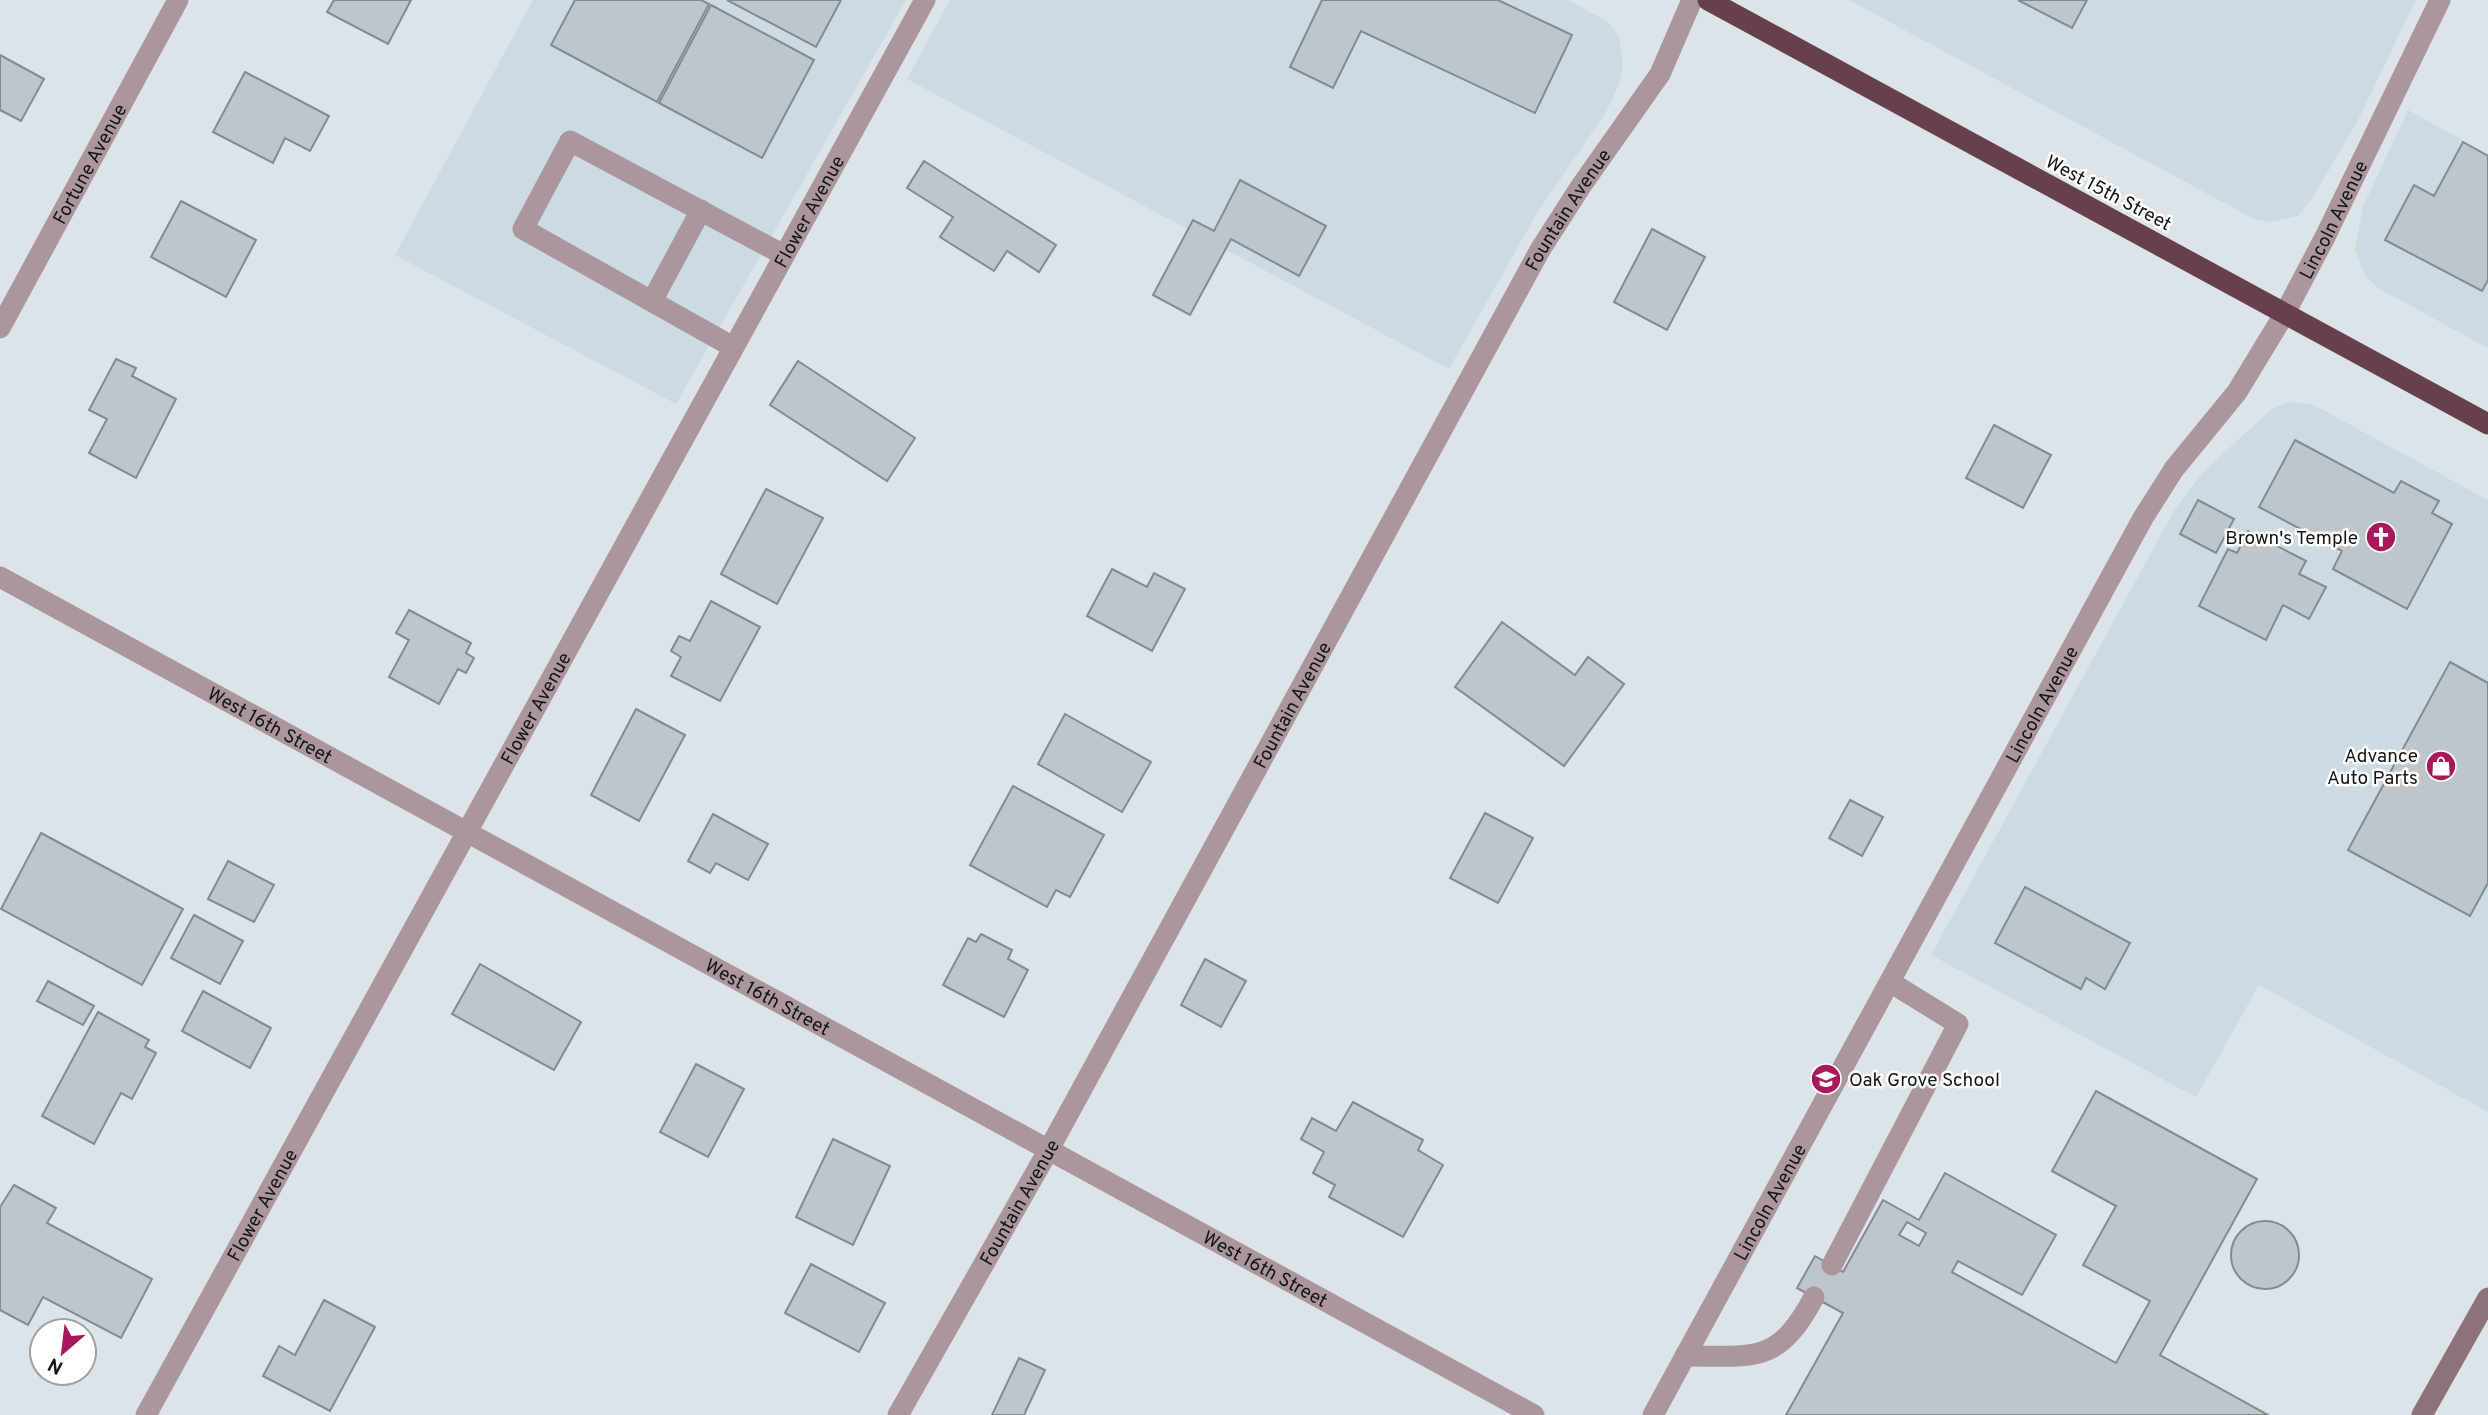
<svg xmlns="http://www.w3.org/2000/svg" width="2488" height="1415" font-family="Overpass,sans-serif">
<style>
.built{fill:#cbdae3}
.building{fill:#bfc6cb;stroke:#848b8f;stroke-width:2;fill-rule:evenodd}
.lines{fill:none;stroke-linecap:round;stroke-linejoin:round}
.lane{stroke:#aa969c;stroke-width:21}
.street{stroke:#aa969c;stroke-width:21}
.secondary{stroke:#8e7279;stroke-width:21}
.highway{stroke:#66414c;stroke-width:21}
.labels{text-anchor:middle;stroke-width:5;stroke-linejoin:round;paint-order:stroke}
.street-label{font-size:19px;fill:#121517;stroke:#fff}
.poi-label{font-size:19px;fill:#121517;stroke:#fff;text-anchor:end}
</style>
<rect width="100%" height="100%" fill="#dde4e9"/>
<!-- built -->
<g class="built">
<path d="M533 0H906L676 404 395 255Z"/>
<path d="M950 0H1569L1609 23 1619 36 1623 65 1619 84 1606 112 1537 213 1449 369 907 79Z"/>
<path d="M1849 0H2416L2357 122 2313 197 2298 216 2272 222 2254 219Z"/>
<path d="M2408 110 2488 154V348L2378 288 2366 277 2355 250 2363 207Z"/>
<path d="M2288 402 2309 404 2323 410 2488 500V1112L2259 985 2196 1097 1931 955 2175 509 2201 475 2228 449 2272 409Z"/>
</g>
<!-- building -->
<g class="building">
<path d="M334 0H411L388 44 327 12Z"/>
<path d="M575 0H701L709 4 657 102 551 45Z"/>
<path d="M727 0H841L816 47Z"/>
<path d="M1322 0H1498L1572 35 1535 113 1361 31 1333 88 1290 67Z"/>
<path d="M2018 0H2087L2072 28Z"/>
<path d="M711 5 814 60 762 158 659 103Z"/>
<path d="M0 55 44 79 21 121 0 110Z"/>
<path d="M245 72 329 116 310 151 285 138 273 163 213 132Z"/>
<path d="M2463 142 2488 156V280L2482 291 2385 240 2414 185 2434 196Z"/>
<path d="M924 161 1056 245 1039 272 1007 251 994 271 940 237 953 217 907 188Z"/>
<path d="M1240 180 1326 226 1299 276 1231 239 1190 315 1153 295 1193 220 1214 231Z"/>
<path d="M181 201 256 240 226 297 151 257Z"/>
<path d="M1652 229 1705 257 1667 330 1614 302Z"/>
<path d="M116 359 136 368 132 376 176 399 136 478 89 453 107 419 89 410Z"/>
<path d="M798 361 915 438 887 481 770 405Z"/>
<path d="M1994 425 2051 455 2023 508 1966 478Z"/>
<path d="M2295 440 2394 493 2401 481 2439 501 2432 513 2452 524 2407 609 2333 569 2342 551 2259 507Z"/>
<path d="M766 489 823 518 777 604 721 574Z"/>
<path d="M2198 500 2234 519 2216 553 2180 534Z"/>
<path d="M2248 531 2306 561 2299 574 2326 587 2309 619 2283 605 2266 640 2199 606 2228 549 2237 553Z"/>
<path d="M1112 569 1147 587 1154 573 1185 589 1152 651 1087 616Z"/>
<path d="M711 601 760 627 720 701 671 676 681 657 671 651 679 636 690 641Z"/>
<path d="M409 610 471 643 466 653 474 658 466 673 458 669 439 704 389 677 409 640 396 633Z"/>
<path d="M1502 622 1575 675 1588 657 1624 684 1564 766 1455 687Z"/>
<path d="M2450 662 2488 683V883L2470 916 2348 850Z"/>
<path d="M636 709 685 735 639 821 591 795Z"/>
<path d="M1065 714 1151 762 1122 812 1038 764Z"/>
<path d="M1013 786 1104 835 1070 897 1056 890 1047 907 970 865Z"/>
<path d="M1850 800 1883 817 1862 856 1829 838Z"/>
<path d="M1485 813 1533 838 1498 903 1450 878Z"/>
<path d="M713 814 768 844 748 880 716 863 710 873 688 861Z"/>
<path d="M41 833 183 909 142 985 1 909Z"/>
<path d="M228 861 274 885 254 922 208 899Z"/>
<path d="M2025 887 2130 943 2105 989 2086 978 2081 989 1995 943Z"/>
<path d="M194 915 243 941 220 984 171 958Z"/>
<path d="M981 934 1012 950 1008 959 1028 970 1004 1017 943 985 968 938 976 942Z"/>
<path d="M1205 959 1246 981 1221 1027 1181 1005Z"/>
<path d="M480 964 581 1022 554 1070 452 1014Z"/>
<path d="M48 981 94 1006 83 1025 37 1001Z"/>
<path d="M203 991 271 1028 250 1068 182 1031Z"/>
<path d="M98 1012 149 1040 145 1047 156 1053 132 1099 121 1093 94 1144 42 1116Z"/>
<path d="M696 1064 744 1089 708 1157 660 1132Z"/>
<path d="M2096 1091 2257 1179 2160 1355 2268 1415H1786L1843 1313 1797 1288 1815 1256 1843 1272 1883 1200 1919 1220 1945 1173 2056 1235 2022 1295 1958 1261 1952 1272 2116 1363 2150 1301 2083 1265 2116 1206 2052 1171ZM1907 1222 1926 1233 1919 1246 1899 1235Z"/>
<path d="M1353 1102 1423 1140 1418 1150 1443 1165 1403 1237 1329 1197 1335 1185 1313 1173 1324 1152 1301 1139 1312 1118 1336 1131Z"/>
<path d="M833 1139 890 1166 853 1245 796 1217Z"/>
<path d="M14 1185 56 1208 47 1223 152 1279 121 1338 43 1297 28 1325 0 1310V1207Z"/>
<circle cx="2265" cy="1255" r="34"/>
<path d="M811 1264 885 1303 859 1352 785 1313Z"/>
<path d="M324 1300 375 1327 330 1411 263 1376 279 1346 295 1355Z"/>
<path d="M1019 1358 1045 1370 1024 1415H992Z"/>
</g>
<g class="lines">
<!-- lane -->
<g class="lane">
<path d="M652 301 701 210"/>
<path d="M733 347 523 229 570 141 784 255"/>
<path d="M1832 1265 1958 1024 1890 982"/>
<path d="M1685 1356C1754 1356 1778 1365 1814 1297"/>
</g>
<!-- street -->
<g class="street">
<path id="s1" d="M0 328 178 0"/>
<path id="s2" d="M0 577 1534 1415"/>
<path id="s3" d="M146 1415 925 0"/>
<path id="s4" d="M898 1415 1048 1151 1540 250 1581 186 1660 74 1692 0"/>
<path id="s5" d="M1653 1415 2143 518 2174 469 2237 392 2285 313 2325 237 2440 0"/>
</g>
<!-- secondary -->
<path class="secondary" d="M2422 1415 2488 1298"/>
<!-- highway -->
<path class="highway" d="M1708 0 2488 424"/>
</g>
<!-- icons -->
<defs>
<g id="church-disc" transform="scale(1.575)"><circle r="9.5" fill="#a7195a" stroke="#fff"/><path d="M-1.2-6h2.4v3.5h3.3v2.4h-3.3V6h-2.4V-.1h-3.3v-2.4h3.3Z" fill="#fff"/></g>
<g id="shop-disc" transform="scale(1.575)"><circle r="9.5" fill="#a7195a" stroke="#fff"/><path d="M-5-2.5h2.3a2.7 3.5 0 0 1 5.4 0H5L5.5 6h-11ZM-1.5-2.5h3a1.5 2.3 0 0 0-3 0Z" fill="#fff"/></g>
<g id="school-disc" transform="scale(1.575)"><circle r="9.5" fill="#a7195a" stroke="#fff"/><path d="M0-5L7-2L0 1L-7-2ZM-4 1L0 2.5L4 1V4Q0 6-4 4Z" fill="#fff"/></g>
</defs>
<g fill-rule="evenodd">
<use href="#church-disc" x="2381" y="537"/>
<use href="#shop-disc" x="2441" y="766"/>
<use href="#school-disc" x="1826" y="1079"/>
</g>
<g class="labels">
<!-- street labels -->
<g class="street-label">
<text dy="7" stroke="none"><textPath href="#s1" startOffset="187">Fortune Avenue</textPath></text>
<text transform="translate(2109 192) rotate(28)" y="7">West 15th Street</text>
<text dy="7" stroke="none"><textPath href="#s4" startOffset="1379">Fountain Avenue</textPath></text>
<text dy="7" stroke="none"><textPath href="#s3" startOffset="1374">Flower Avenue</textPath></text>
<text dy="7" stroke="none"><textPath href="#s5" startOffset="1377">Lincoln Avenue</textPath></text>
<text dy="7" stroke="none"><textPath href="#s5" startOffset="810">Lincoln Avenue</textPath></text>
<text dy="7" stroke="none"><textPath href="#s4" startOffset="812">Fountain Avenue</textPath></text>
<text dy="7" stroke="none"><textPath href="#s3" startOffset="807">Flower Avenue</textPath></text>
<text dy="7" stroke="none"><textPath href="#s2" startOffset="308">West 16th Street</textPath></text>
<text dy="7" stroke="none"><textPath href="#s2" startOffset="875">West 16th Street</textPath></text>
<text dy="7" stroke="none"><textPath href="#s5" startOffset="243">Lincoln Avenue</textPath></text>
<text dy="7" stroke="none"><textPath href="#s4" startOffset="245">Fountain Avenue</textPath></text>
<text dy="7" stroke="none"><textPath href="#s3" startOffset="240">Flower Avenue</textPath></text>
<text dy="7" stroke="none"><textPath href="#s2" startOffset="1442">West 16th Street</textPath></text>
</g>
<!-- poi labels -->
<g class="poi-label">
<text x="2358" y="544">Brown's Temple</text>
<text x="2418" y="762">Advance<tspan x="2418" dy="22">Auto Parts</tspan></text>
<text x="1849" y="1086" text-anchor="start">Oak Grove School</text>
</g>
</g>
<!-- north arrow -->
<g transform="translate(63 1352) rotate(208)"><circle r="33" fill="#ffffff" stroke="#a0a1a2" stroke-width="2"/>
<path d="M0-5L12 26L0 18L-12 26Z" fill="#a7195a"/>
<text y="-10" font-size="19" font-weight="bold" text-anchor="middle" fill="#121517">N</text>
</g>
</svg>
